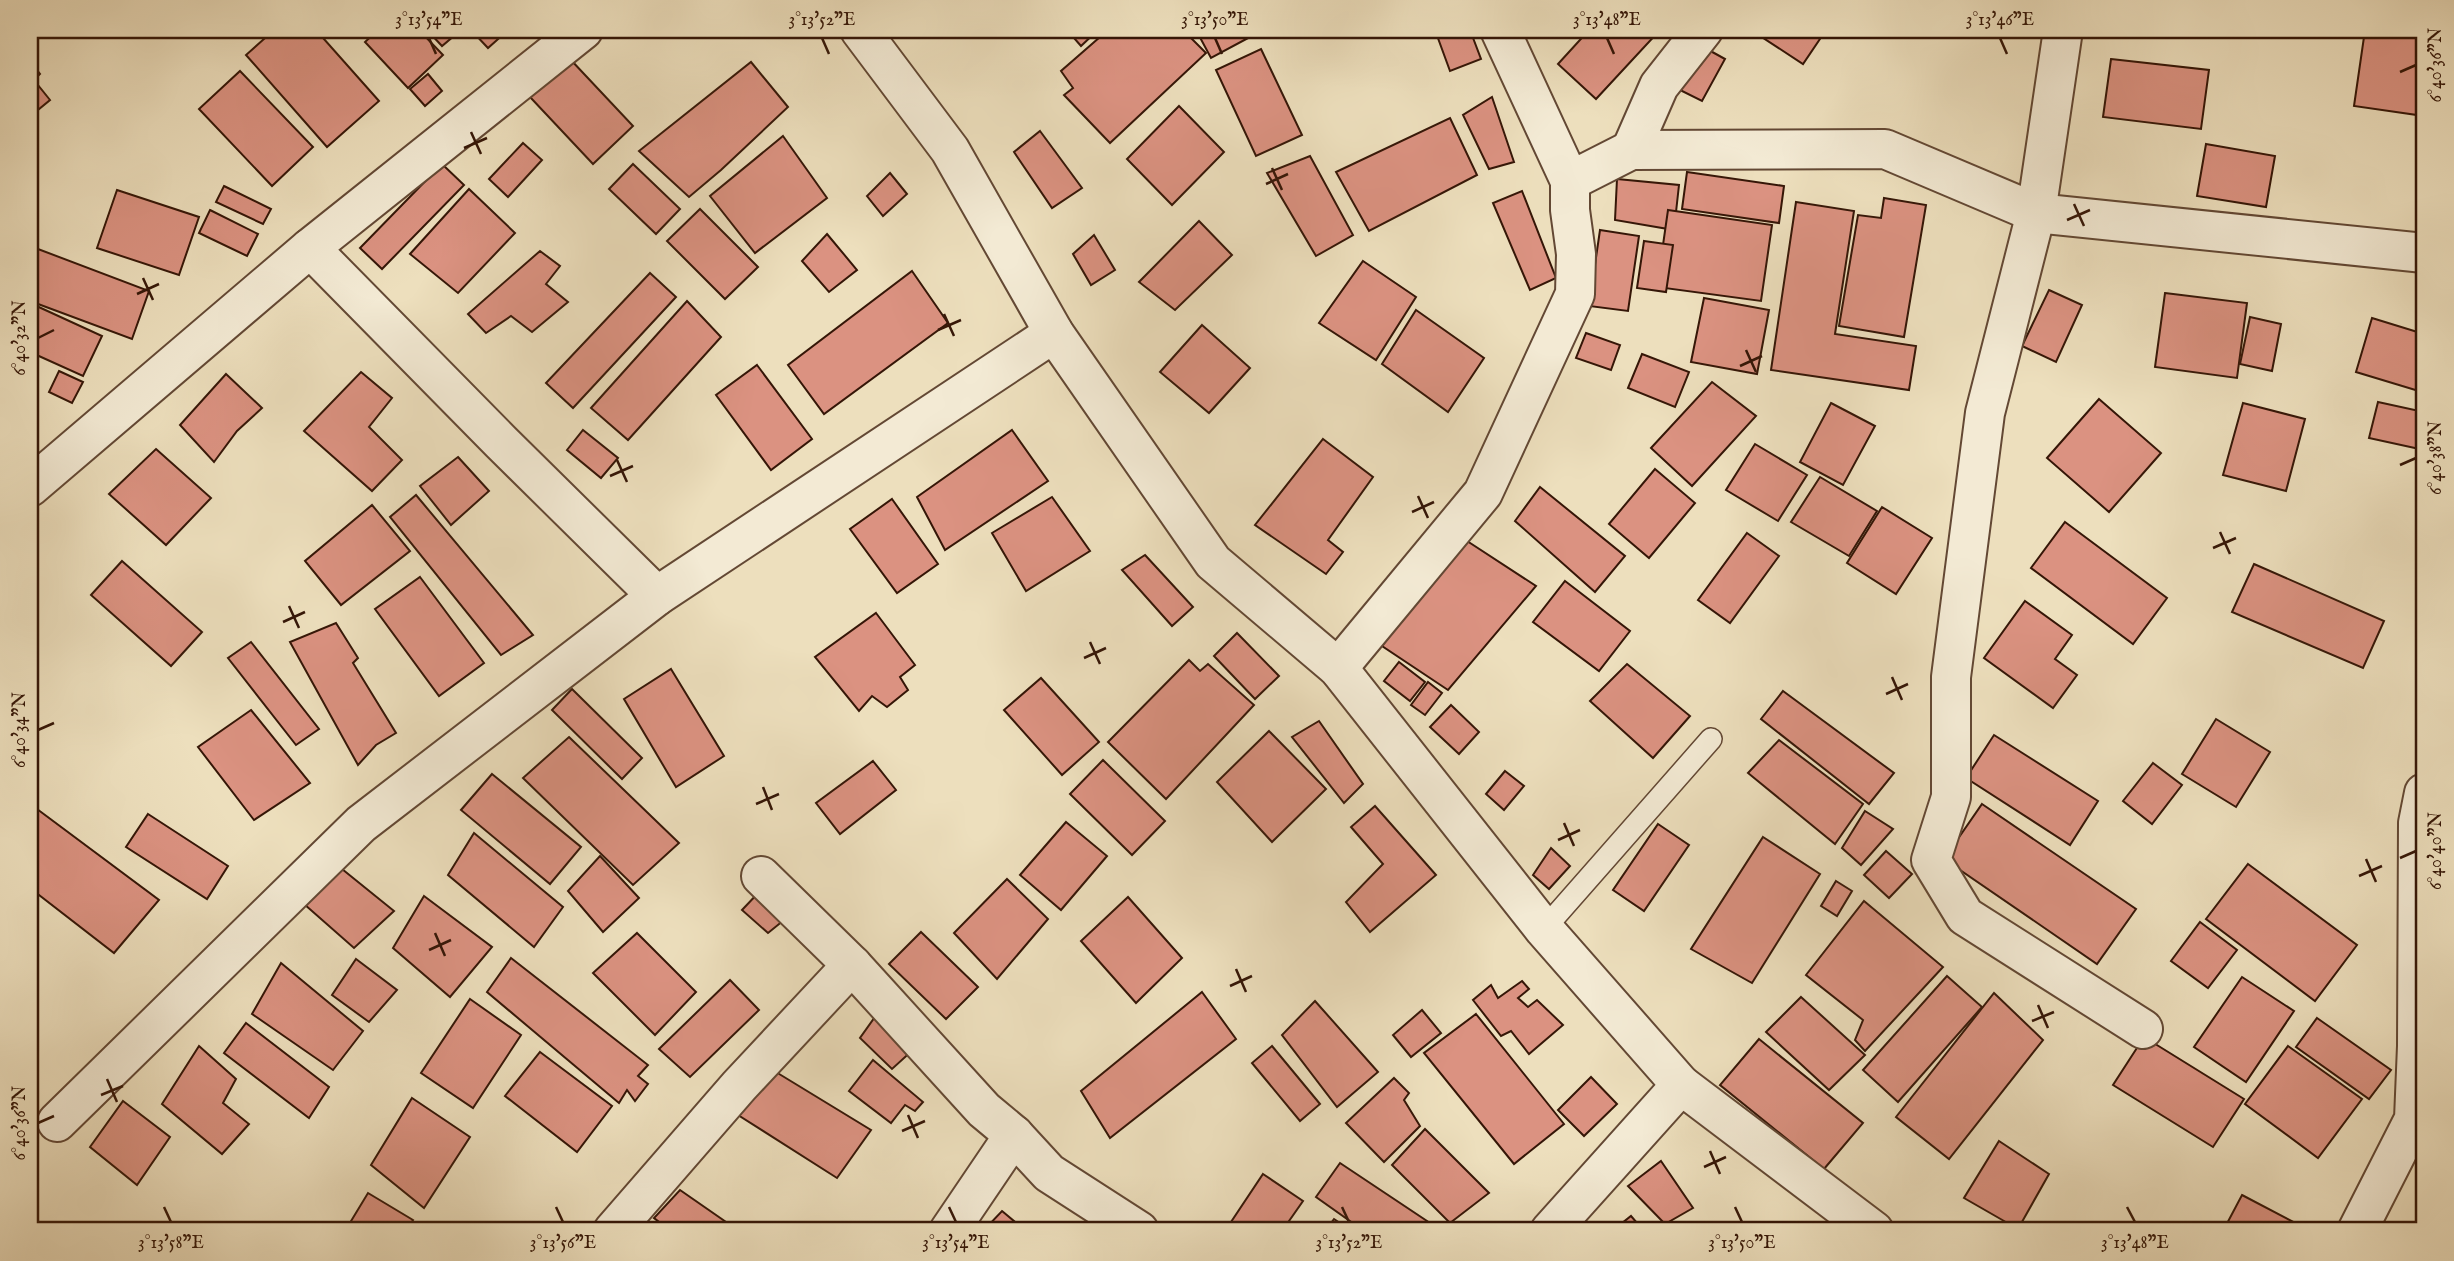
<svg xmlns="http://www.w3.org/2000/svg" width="2454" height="1261" font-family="'IM FELL English',serif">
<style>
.building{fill:#db9281;stroke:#351607;stroke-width:2}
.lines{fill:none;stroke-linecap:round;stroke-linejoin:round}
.lane-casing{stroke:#634834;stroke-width:24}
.street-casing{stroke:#634834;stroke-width:42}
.lane{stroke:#f3ead4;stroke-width:21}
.street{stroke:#f3ead4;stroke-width:38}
.ticks{fill:none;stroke:#351607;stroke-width:2.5}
.neatline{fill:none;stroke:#351607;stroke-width:2.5}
.ticks-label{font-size:18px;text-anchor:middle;fill:#351607}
</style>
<rect width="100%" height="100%" fill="#eddfbd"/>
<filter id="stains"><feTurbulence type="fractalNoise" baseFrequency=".00286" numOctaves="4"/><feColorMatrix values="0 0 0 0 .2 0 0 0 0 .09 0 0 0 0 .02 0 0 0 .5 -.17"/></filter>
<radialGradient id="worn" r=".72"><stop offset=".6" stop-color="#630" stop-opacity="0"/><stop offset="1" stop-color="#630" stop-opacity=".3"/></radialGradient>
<!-- building -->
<g class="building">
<path d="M274 30H316L379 101 327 147 246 55Z"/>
<path d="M354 30H370L361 37Z"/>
<path d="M378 30H419L443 55 408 88 365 42Z"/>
<path d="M427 30H461L442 46Z"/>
<path d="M471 30H504L506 32 488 48Z"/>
<path d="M1067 30H1098L1081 46Z"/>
<path d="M1108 30H1183L1206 53 1110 143 1064 95 1073 88 1061 71Z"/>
<path d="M1196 30H1246L1250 37 1211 58Z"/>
<path d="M1435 30H1470L1481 59 1450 71Z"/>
<path d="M1589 30H1660L1596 99 1558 64Z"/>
<path d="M1751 30H1826L1803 64Z"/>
<path d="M2365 30H2424V116L2354 106Z"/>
<path d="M1696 43 1725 59 1702 101 1672 86Z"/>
<path d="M1261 49 1302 135 1256 156 1216 70Z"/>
<path d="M570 59 633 126 593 164 530 97Z"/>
<path d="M2111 59 2209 70 2201 129 2103 117Z"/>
<path d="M30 61 40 74 34 80 50 100 33 114 30 110Z"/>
<path d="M751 62 788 107 721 170 689 197 639 151Z"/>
<path d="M240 71 313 147 272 186 199 109Z"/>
<path d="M428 74 442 91 425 106 410 89Z"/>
<path d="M1492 97 1514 162 1489 169 1463 115Z"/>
<path d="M1179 106 1224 152 1172 205 1127 159Z"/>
<path d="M1450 118 1477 175 1369 231 1336 172Z"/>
<path d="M1040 131 1082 188 1052 208 1014 152Z"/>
<path d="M783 136 827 198 755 253 710 196Z"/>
<path d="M523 143 542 160 508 197 489 179Z"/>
<path d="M2206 144 2275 156 2266 207 2197 196Z"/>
<path d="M1310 156 1353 235 1316 256 1267 173Z"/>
<path d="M442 164 464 185 382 269 360 248Z"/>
<path d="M633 164 680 209 656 234 609 189Z"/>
<path d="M1687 172 1784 186 1779 223 1682 209Z"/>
<path d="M890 173 907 194 883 216 867 196Z"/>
<path d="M1617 179 1679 185 1674 230 1615 220Z"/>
<path d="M224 186 271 209 263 224 216 202Z"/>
<path d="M469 189 515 233 458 293 410 254Z"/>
<path d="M117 190 199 217 179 275 97 248Z"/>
<path d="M1522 191 1556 278 1530 290 1493 203Z"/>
<path d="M1884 198 1926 205 1904 337 1839 326 1858 215 1881 218Z"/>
<path d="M1796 202 1854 211 1835 334 1916 346 1909 390 1771 370Z"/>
<path d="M700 209 758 267 725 299 667 241Z"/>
<path d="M210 210 258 234 247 256 199 233Z"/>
<path d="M1668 210 1772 225 1761 301 1657 287Z"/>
<path d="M1199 221 1232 255 1175 310 1139 282Z"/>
<path d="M1600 230 1639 236 1628 311 1589 306Z"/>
<path d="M827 234 857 270 829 292 802 261Z"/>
<path d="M1094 235 1115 270 1091 285 1073 254Z"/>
<path d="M1644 241 1673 245 1666 292 1637 288Z"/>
<path d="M30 246 149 291 132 339 30 301Z"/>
<path d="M540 251 560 266 546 284 568 302 532 332 511 316 486 333 468 314Z"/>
<path d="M1363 261 1416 297 1376 360 1319 323Z"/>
<path d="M912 271 948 323 824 414 788 365Z"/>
<path d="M650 273 676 297 573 408 546 383Z"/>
<path d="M2049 290 2082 305 2056 362 2022 346Z"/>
<path d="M2165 293 2247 303 2237 378 2155 367Z"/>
<path d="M1704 298 1769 310 1757 374 1691 362Z"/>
<path d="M687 301 721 337 628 440 591 408Z"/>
<path d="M30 303 102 336 83 376 30 352Z"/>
<path d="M1416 310 1484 358 1448 412 1382 364Z"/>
<path d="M2250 317 2281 324 2272 371 2240 364Z"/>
<path d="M2372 318 2424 334V385L2422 392 2356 372Z"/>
<path d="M1202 325 1250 368 1209 413 1160 372Z"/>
<path d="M1586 333 1620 345 1611 370 1576 358Z"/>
<path d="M1642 354 1689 372 1675 407 1628 388Z"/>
<path d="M757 365 812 439 771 470 716 395Z"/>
<path d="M59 371 83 382 72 403 49 392Z"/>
<path d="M361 372 392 398 369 427 402 460 372 491 304 431Z"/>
<path d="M226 374 262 408 237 431 214 462 180 425Z"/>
<path d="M1712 382 1756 416 1692 486 1651 448Z"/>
<path d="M2099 399 2161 453 2109 512 2047 458Z"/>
<path d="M2378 402 2424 412V450L2369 438Z"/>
<path d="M1831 403 1875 426 1843 485 1800 462Z"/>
<path d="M2243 403 2305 419 2286 491 2223 475Z"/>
<path d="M583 430 618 458 601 478 567 450Z"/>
<path d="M1012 430 1048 481 945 550 917 497Z"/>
<path d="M1323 439 1373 477 1328 540 1343 552 1326 574 1255 525Z"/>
<path d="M1755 444 1807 475 1778 521 1726 490Z"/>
<path d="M156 449 211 498 166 545 109 494Z"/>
<path d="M458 457 489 491 451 525 420 486Z"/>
<path d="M1655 469 1695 503 1649 558 1609 524Z"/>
<path d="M1820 477 1877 511 1849 556 1791 522Z"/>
<path d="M1540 487 1625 556 1595 592 1515 521Z"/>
<path d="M416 495 533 635 501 655 390 517Z"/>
<path d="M1052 497 1090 551 1026 591 992 533Z"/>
<path d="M892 499 938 564 897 593 850 529Z"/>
<path d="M372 505 410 551 341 605 305 561Z"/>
<path d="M1882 507 1932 538 1896 594 1847 563Z"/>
<path d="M2065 522 2167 598 2133 644 2031 568Z"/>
<path d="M1747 533 1779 556 1730 623 1698 600Z"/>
<path d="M1464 539 1536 586 1448 690 1382 646Z"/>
<path d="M1145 555 1193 607 1172 626 1122 570Z"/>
<path d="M122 561 202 632 171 666 91 595Z"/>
<path d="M2254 564 2384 621 2363 668 2232 612Z"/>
<path d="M420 577 484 663 439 696 375 609Z"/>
<path d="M1565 581 1630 631 1599 671 1533 622Z"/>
<path d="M2025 601 2072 635 2055 659 2077 675 2053 708 1984 658Z"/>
<path d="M876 613 915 665 900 677 908 690 887 707 872 696 859 711 815 657Z"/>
<path d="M336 623 358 658 353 663 396 733 376 745 358 765 290 642Z"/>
<path d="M1237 633 1279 676 1255 699 1214 656Z"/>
<path d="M251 642 319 729 296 745 228 658Z"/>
<path d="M1189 660 1200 671 1208 664 1254 705 1166 799 1108 742Z"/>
<path d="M1399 662 1425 682 1410 701 1384 681Z"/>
<path d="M1627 664 1690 716 1653 758 1590 701Z"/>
<path d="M671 669 724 756 676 787 624 699Z"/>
<path d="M1041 678 1099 742 1062 775 1004 710Z"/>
<path d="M1428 682 1442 693 1425 715 1411 705Z"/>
<path d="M572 689 642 758 622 779 552 710Z"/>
<path d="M1783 691 1894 773 1869 804 1761 719Z"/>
<path d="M1451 705 1479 732 1459 754 1430 727Z"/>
<path d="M251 710 310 783 254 820 198 747Z"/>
<path d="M2216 719 2270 752 2236 807 2182 774Z"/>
<path d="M1319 721 1363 784 1344 803 1292 737Z"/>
<path d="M1269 731 1326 789 1272 842 1217 782Z"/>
<path d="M1994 735 2098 801 2070 845 1966 778Z"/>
<path d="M569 737 679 843 633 885 523 778Z"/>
<path d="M1779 740 1863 804 1835 844 1748 773Z"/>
<path d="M1103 760 1165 821 1132 855 1070 794Z"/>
<path d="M873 761 896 790 840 834 816 803Z"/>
<path d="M2153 763 2182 785 2152 824 2123 801Z"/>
<path d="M1505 771 1524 786 1504 810 1486 794Z"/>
<path d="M492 774 581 847 550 884 461 810Z"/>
<path d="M1982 804 2136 909 2097 964 1944 859Z"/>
<path d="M1375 806 1436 875 1370 932 1346 902 1383 864 1351 827Z"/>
<path d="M37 809 159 900 114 953 30 888V819Z"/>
<path d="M1865 811 1893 829 1861 865 1842 848Z"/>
<path d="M148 814 228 866 207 899 126 847Z"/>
<path d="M1066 822 1107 856 1061 910 1020 875Z"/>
<path d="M1658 824 1689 845 1644 911 1613 890Z"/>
<path d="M474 833 563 907 534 947 448 875Z"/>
<path d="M1763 837 1820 874 1752 983 1691 949Z"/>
<path d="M1551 848 1570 866 1549 889 1533 875Z"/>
<path d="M1886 851 1912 874 1889 898 1864 875Z"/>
<path d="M600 856 639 898 603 932 568 891Z"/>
<path d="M2248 864 2357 945 2315 1001 2206 919Z"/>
<path d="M342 869 394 911 354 948 304 904Z"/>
<path d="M1007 879 1048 919 997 979 954 933Z"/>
<path d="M1836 881 1852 891 1837 916 1821 906Z"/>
<path d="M761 890 789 916 768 933 742 910Z"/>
<path d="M424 896 492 947 450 997 393 948Z"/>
<path d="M1128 897 1182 958 1136 1003 1081 941Z"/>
<path d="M1864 901 1943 967 1865 1051 1855 1040 1863 1020 1806 975Z"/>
<path d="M2200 922 2237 950 2208 988 2171 961Z"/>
<path d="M921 932 978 987 946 1019 889 964Z"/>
<path d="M637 933 696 992 655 1035 593 973Z"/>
<path d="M511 958 648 1065 638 1076 648 1084 635 1101 627 1090 619 1103 487 992Z"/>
<path d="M356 959 397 990 369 1022 332 995Z"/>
<path d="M281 963 363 1031 333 1070 252 1014Z"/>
<path d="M1947 976 1982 1007 1898 1102 1863 1070Z"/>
<path d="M2242 977 2294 1011 2246 1082 2194 1047Z"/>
<path d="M730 980 759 1010 690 1077 659 1049Z"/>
<path d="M1522 981 1529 989 1518 998 1528 1007 1537 1000 1563 1025 1529 1054 1511 1031 1501 1036 1473 1000 1491 985 1498 998Z"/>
<path d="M1202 992 1236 1039 1110 1138 1081 1091Z"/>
<path d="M1994 993 2043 1040 1949 1159 1896 1117Z"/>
<path d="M1801 997 1865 1055 1829 1090 1766 1032Z"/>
<path d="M470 999 521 1035 473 1108 421 1073Z"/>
<path d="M1315 1001 1378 1072 1337 1107 1282 1035Z"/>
<path d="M1422 1010 1441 1033 1411 1057 1393 1035Z"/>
<path d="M877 1014 915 1048 892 1069 860 1038Z"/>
<path d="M1476 1014 1564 1124 1514 1164 1424 1053Z"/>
<path d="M2317 1018 2391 1070 2369 1099 2296 1047Z"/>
<path d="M246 1023 329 1087 309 1118 224 1053Z"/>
<path d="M2144 1037 2244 1099 2213 1147 2113 1085Z"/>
<path d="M1759 1039 1863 1123 1824 1169 1720 1085Z"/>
<path d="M199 1046 236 1079 223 1103 249 1124 222 1154 162 1104Z"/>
<path d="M1272 1046 1320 1104 1300 1121 1252 1063Z"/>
<path d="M2288 1046 2362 1099 2318 1158 2245 1104Z"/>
<path d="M540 1052 612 1106 577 1152 505 1096Z"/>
<path d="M873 1060 923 1102 915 1111 905 1105 891 1123 849 1091Z"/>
<path d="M771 1069 871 1130 837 1178 738 1115Z"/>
<path d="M1591 1077 1617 1104 1584 1136 1558 1110Z"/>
<path d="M1394 1078 1409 1093 1404 1100 1420 1126 1384 1162 1346 1123Z"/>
<path d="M412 1098 470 1137 424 1208 371 1165Z"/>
<path d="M123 1101 170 1137 137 1185 90 1147Z"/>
<path d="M1425 1129 1489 1193 1450 1223 1392 1165Z"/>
<path d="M1999 1141 2049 1174 2018 1229 1964 1198Z"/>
<path d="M1661 1161 1693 1208 1665 1224 1628 1186Z"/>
<path d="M1340 1163 1433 1225 1429 1231H1364L1316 1197Z"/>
<path d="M1263 1174 1303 1201 1282 1231H1225Z"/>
<path d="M680 1190 739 1231H671L654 1218Z"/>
<path d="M368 1193 413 1220 406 1231H345Z"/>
<path d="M2242 1195 2307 1229 2306 1231H2223Z"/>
<path d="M1002 1211 1026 1231H983Z"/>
<path d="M1631 1216 1644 1231H1612Z"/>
<path d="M1334 1219 1352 1231H1325Z"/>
</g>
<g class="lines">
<!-- lane casing -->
<g class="lane-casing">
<path id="lane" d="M1544 929 1711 739"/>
</g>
<!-- street casing -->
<g class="street-casing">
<g id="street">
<path d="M860 30 950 150 1054 333 1213 562 1338 668 1544 929 1681 1085 1874 1231"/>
<path d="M2063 30 2036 213 1985 413 1951 677V797L1931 860 1965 916 2143 1029"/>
<path d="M1631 150 1659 86 1703 30"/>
<path d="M1570 181 1631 150 1885 149 2036 213 2424 253"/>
<path d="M310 248 501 442 657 596"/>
<path d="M30 487 310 248 583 30"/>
<path d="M1338 668 1483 493 1575 294 1576 254 1570 210V181L1500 30"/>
<path d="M761 876 852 965 984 1110 1014 1135 1049 1173 1139 1231"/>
<path d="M57 1122 361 824 657 596 1054 333"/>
<path d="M613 1231 739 1086 852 965"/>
<path d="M949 1231 1014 1135"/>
<path d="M1550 1231 1681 1085"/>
<path d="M2357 1231 2414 1119 2417 1046 2418 823 2424 793"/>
</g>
</g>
<!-- lane -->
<use href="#lane" class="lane"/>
<!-- street -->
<use href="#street" class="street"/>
</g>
<!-- ticks -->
<path class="ticks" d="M429 38 436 54M822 38 829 54M1215 38 1222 54M1607 38 1614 54M2000 38 2007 54M2400 72 2416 65M471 132 481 154M464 148 487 138M1272 168 1282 190M1266 184 1288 174M2074 204 2084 226M2067 220 2090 210M143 278 153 300M137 294 159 284M944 314 954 336M938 330 961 320M38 338 54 330M1746 350 1756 372M1740 366 1762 356M617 460 627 482M2400 465 2416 458M610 476 633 466M1418 496 1428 518M1412 512 1434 502M2220 532 2230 554M2213 548 2236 538M289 606 299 628M283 622 305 612M1090 642 1100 664M1084 658 1106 648M1892 677 1902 700M1886 694 1908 684M38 730 54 723M763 787 772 810M756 804 779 794M1564 823 1574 846M1558 840 1580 830M2400 858 2416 851M2366 859 2376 882M2359 876 2382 866M435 933 445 956M429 950 451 940M1236 969 1246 992M1230 986 1252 976M2038 1005 2048 1028M2032 1021 2054 1012M107 1079 117 1102M101 1095 123 1086M908 1115 918 1138M38 1123 54 1116M902 1131 925 1121M1710 1151 1720 1174M1704 1167 1726 1157M164 1207 171 1222M556 1207 563 1222M949 1207 956 1222M1342 1207 1349 1222M1735 1207 1742 1222M2127 1207 2135 1222"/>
<!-- margin -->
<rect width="2454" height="1261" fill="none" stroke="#eddfbd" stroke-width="77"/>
<rect x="38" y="38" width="2378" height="1184" class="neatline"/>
<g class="ticks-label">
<text x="429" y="25">3°13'54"E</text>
<text x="822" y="25">3°13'52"E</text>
<text x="1215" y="25">3°13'50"E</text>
<text x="1607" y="25">3°13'48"E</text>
<text x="2000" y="25">3°13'46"E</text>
<text transform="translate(2435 65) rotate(-90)" y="6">6°40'36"N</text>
<text transform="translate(19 338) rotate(-90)" y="6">6°40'32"N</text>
<text transform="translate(2435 458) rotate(-90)" y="6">6°40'38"N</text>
<text transform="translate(19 730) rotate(-90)" y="6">6°40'34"N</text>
<text transform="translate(2435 851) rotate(-90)" y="6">6°40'40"N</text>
<text transform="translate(19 1123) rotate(-90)" y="6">6°40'36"N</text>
<text x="171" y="1248">3°13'58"E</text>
<text x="563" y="1248">3°13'56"E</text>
<text x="956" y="1248">3°13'54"E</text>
<text x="1349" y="1248">3°13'52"E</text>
<text x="1742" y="1248">3°13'50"E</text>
<text x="2135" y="1248">3°13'48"E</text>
</g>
<rect width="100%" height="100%" filter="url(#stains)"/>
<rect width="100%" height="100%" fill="url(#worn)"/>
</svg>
